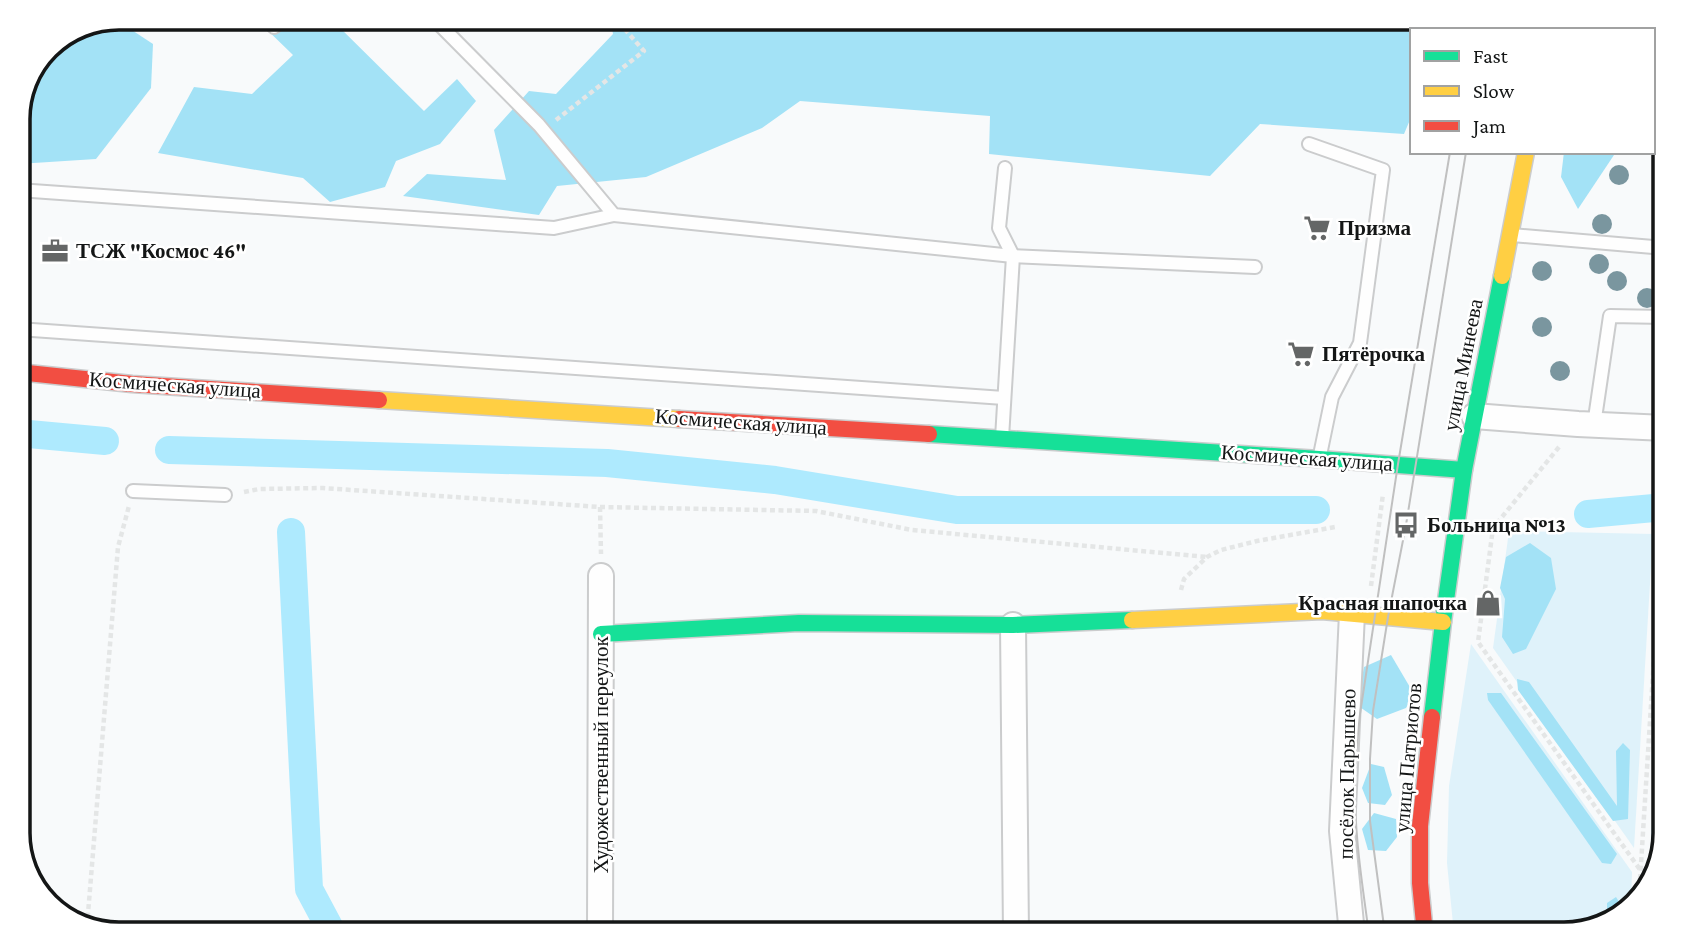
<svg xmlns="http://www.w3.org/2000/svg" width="1683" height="952" font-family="'Crimson Pro',serif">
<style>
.green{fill:#dff2fa}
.forest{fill:#a3e2f6}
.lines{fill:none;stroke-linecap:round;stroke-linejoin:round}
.canal{stroke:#aeeafe;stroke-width:28}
.lane-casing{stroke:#cbcccd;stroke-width:16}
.street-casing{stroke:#cbcccd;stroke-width:28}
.fast-casing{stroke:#cbcccd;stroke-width:19}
.slow-casing{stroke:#cbcccd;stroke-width:19}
.jam-casing{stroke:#cbcccd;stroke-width:19}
.path{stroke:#e4e6e6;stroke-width:4.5;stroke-dasharray:5 3.5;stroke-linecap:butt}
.lane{stroke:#fefefe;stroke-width:12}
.street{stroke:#fefefe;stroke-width:24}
.fast{stroke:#16e098;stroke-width:16}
.slow{stroke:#ffcf43;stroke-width:16}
.jam{stroke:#f24e42;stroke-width:16}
.tram{stroke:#c0c0c0;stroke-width:2}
.tree{fill:#7a969f}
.labels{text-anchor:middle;stroke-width:5;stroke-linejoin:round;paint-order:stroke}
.poi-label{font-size:21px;font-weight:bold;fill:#141616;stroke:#fff;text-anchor:start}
.street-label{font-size:21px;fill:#141616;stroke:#fff}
.rim{fill:none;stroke:#141616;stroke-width:3.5}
</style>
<rect width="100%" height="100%" fill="#f8fafb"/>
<!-- green -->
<g class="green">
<path d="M1509 531 1653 534 1634 848 1493 648Z"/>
<path d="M1471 644 1632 872 1631 905 1615 921 1564 934H1454L1447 863 1449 786Z"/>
</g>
<!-- forest -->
<g class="forest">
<path d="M264 18H330L424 111 457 79 476 101 440 144 396 161 385 187 330 202 303 178 158 153 194 87 252 94 293 55 259 22Z"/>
<path d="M610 18H1437L1435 30H1412V115L1404 134 1260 124 1210 176 989 154 990 116 800 101 762 128 646 177 557 186 539 215 403 196 427 174 506 180 494 130 529 91 556 94 613 34Z"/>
<path d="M115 19 153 44 151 88 96 159 18 164V113L48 47Z"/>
<path d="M1564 152H1616L1578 209 1561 177Z"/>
<path d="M1530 543 1551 558 1556 589 1526 649 1513 654 1502 637 1505 599 1500 588 1506 557Z"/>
<path d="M1391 655 1414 694 1406 708 1377 719 1357 705 1364 667Z"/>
<path d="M1517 679 1529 682 1617 806 1616 751 1623 743 1630 750 1628 819 1613 821 1518 690Z"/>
<path d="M1487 693H1501L1617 854 1611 864 1602 863 1488 700Z"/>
<path d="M1665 716V763L1657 755 1659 721Z"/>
<path d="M1371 764 1384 767 1392 795 1385 805 1368 803 1362 788Z"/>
<path d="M1664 775 1665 777V833L1652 883 1649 886 1654 783Z"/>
<path d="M1374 813 1396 819 1397 837 1386 851 1368 850 1362 829Z"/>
<path d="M1616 897 1621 905 1620 915 1615 921 1607 923V903Z"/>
</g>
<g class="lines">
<!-- canal -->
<g class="canal">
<path d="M18 433 105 441"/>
<path d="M169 450 607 463 775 480 957 510H1316"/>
<path d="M1588 514 1665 507"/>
<path d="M291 532 309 889 333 934"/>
</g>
<!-- lane casing -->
<g class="lane-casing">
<g id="lane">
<path d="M265 17 274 27 284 17"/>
<path d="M432 17 539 125 614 215 1013 256 1255 267"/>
<path d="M1309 144 1383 170 1360 343 1332 397 1320 455"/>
<path d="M18 190 554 228 614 215"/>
<path d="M1512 235 1665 248"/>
<path d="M18 329 1004 398"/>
<path d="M1594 425 1610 316 1665 317"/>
<path d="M1002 438 1013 256 999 228 1005 168"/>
<path d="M133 491 225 495"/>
</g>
</g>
<!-- street casing -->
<g class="street-casing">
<g id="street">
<path d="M1474 416 1578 424 1665 428"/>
<path d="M1352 613 1342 831 1352 934"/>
<path d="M1013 625 1016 934"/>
<path d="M600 934 601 576"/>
</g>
</g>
<!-- fast casing -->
<g class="fast-casing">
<g id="fast">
<path d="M1550 30 1553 17"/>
<path d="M929 434 1319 459 1464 470"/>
<path d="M601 634 799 623 1013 625 1132 620"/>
<path d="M1432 717 1443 622 1464 470 1502 276"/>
</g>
</g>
<!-- slow casing -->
<g class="slow-casing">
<g id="slow">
<path d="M1502 276 1526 152"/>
<path d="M379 400 679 419"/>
<path d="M1132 620 1322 611 1443 622"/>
</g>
</g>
<!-- jam casing -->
<g class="jam-casing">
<g id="jam">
<path d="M18 372 132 384 379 400"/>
<path d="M679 419 929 434"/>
<path d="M1425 934 1420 883V826L1432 717"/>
</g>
</g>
<!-- path -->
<g class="path">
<path d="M556 120 644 51 614 17"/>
<path d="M1559 447 1493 528 1478 642 1641 871"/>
<path d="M244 492 259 489 323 488 600 507 601 554"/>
<path d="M600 507 816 511 912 530 1207 557"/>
<path d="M1371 586 1383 494"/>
<path d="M1181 590 1184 579 1207 557 1221 550 1257 541 1335 527"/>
<path d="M1639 896 1662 530H1665"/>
<path d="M87 926 118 547 129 506"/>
</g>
<!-- lane -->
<use href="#lane" class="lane"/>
<!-- street -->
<use href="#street" class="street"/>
<!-- fast -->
<use href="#fast" class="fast"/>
<!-- slow -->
<use href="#slow" class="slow"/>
<!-- jam -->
<use href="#jam" class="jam"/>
<!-- tram -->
<g class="tram">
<path d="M1470 30 1472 17"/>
<path d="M1486 30 1488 17"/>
<path d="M1369 934C1363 890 1356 845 1355 800 1354 771 1357 742 1360 714L1398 464 1450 152"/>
<path d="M1385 934 1370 821V759L1373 711 1388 617 1406 525 1466 152"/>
</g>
</g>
<!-- trees -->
<g class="tree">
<circle cx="1619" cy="175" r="10"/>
<circle cx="1602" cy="224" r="10"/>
<circle cx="1599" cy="264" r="10"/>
<circle cx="1542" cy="271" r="10"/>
<circle cx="1617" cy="281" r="10"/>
<circle cx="1647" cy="298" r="10"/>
<circle cx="1542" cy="327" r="10"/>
<circle cx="1560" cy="371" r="10"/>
</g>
<!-- icons -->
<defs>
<g id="supermarket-bare" transform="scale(2.1)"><path d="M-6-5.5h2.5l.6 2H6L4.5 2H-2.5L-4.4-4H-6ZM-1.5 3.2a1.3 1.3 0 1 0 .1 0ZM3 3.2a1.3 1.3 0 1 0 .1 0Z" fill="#646666" stroke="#fff" stroke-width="2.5" paint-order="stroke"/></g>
<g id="office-bare" transform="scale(2.1)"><path d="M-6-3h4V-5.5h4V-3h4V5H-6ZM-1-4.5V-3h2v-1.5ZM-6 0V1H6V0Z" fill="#646666" stroke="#fff" stroke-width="2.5" paint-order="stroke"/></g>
<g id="bus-bare" transform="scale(2.1)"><path d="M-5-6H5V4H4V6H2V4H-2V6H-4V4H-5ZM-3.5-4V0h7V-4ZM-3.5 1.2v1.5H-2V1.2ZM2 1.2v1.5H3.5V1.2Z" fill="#646666" stroke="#fff" stroke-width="2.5" paint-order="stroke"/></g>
<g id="shop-bare" transform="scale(2.1)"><path d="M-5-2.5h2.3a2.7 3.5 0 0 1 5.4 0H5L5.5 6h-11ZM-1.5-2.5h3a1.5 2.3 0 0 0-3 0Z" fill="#646666" stroke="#fff" stroke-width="2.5" paint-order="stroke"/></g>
</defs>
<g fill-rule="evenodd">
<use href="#supermarket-bare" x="1317" y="228"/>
<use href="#office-bare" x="55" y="251"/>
<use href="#supermarket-bare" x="1301" y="354"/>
<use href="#bus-bare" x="1406" y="525"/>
<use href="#shop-bare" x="1488" y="603"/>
</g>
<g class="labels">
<!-- poi labels -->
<g class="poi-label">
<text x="1338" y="235">Призма</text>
<text x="76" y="258">ТСЖ "Космос 46"</text>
<text x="1322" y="361">Пятёрочка</text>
<text x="1427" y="532">Больница №13</text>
<text x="1467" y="610" text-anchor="end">Красная шапочка</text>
</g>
<!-- street labels -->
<g class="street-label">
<text transform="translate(1463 365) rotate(-79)" y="7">улица Минеева</text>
<text transform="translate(175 385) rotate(4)" y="7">Космическая улица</text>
<text transform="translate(741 422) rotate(4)" y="7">Космическая улица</text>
<text transform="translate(1307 458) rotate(4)" y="7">Космическая улица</text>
<text transform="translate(601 755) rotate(-90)" y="7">Художественный переулок</text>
<text transform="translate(1408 758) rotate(-85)" y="7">улица Патриотов</text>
<text transform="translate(1347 774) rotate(-89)" y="7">посёлок Парышево</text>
</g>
</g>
<!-- crop -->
<path d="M0 0H1683V952H0ZM119 30H1564A89 89 0 0 1 1653 119V833A89 89 0 0 1 1564 922H119A89 89 0 0 1 30 833V119A89 89 0 0 1 119 30Z" fill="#fff" fill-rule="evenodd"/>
<path class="rim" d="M119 30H1564A89 89 0 0 1 1653 119V833A89 89 0 0 1 1564 922H119A89 89 0 0 1 30 833V119A89 89 0 0 1 119 30Z"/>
<!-- legend -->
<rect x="1410" y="28" width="245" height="126" fill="#ffffff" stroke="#a1a2a2" stroke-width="2"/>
<rect x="1424" y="51" width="35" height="10" fill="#16e098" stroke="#a1a2a2" stroke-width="2"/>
<text x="1473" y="63" font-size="21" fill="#141616">Fast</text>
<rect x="1424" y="86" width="35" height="10" fill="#ffcf43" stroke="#a1a2a2" stroke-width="2"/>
<text x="1473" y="98" font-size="21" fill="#141616">Slow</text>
<rect x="1424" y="121" width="35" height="10" fill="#f24e42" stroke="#a1a2a2" stroke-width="2"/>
<text x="1473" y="133" font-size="21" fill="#141616">Jam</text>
</svg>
